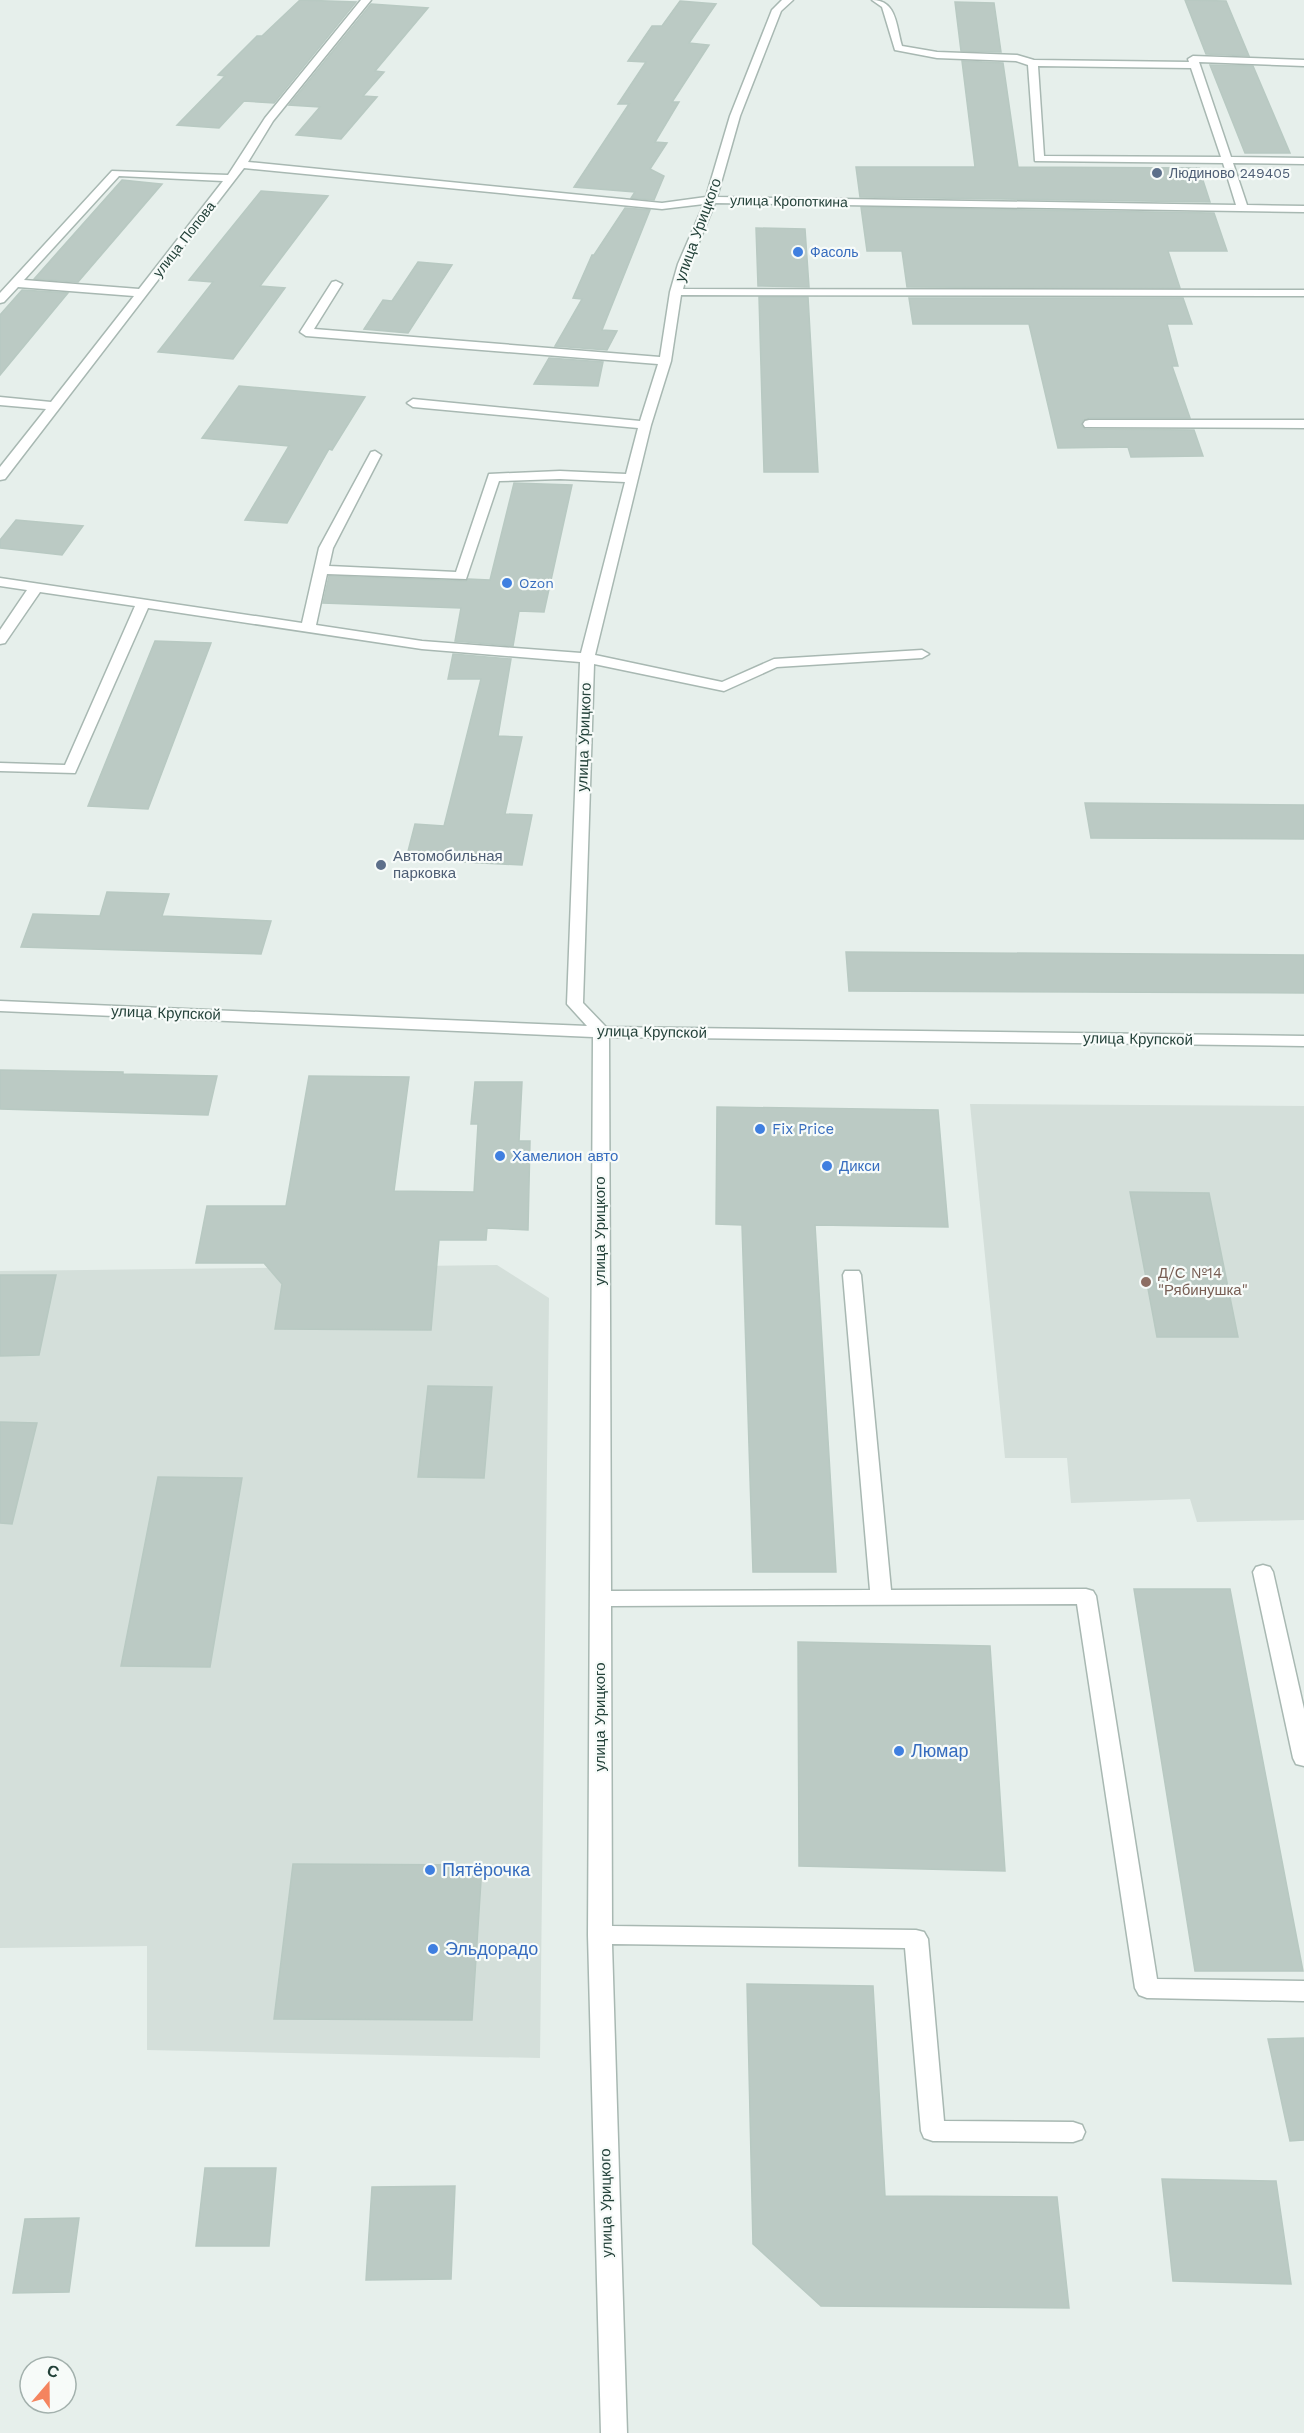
<svg xmlns="http://www.w3.org/2000/svg" width="1304" height="2433" font-family="'Work Sans',sans-serif">
<style>
.built{fill:#d4dfda}
.building{fill:#bbcac4;stroke:#b8c9c2;stroke-width:1.5}
.lines{fill:none;stroke-linecap:round;stroke-linejoin:round}
.minor-casing{stroke:#a8b8b2;stroke-width:3}
.minor{fill:#fff;fill-rule:evenodd}
.service-dot{fill:#5c6f8a;stroke:#f7fbf9;stroke-width:2}
.shop-dot{fill:#3f7fe0;stroke:#f7fbf9;stroke-width:2}
.education-dot{fill:#8d6e63;stroke:#f7fbf9;stroke-width:2}
.labels{text-anchor:middle;stroke-width:4.5;stroke-linejoin:round;paint-order:stroke}
.far-service-label{font-size:14px;fill:#4e5e75;stroke:#f7fbf9;text-anchor:start}
.far-street-label{font-size:14px;fill:#24423a;stroke:#f7fbf9}
.far-shop-label{font-size:14px;fill:#366cbe;stroke:#f7fbf9;text-anchor:start}
.street-label{font-size:15px;fill:#24423a;stroke:#f7fbf9}
.service-label{font-size:15px;fill:#4e5e75;stroke:#f7fbf9;text-anchor:start}
.shop-label{font-size:15px;fill:#366cbe;stroke:#f7fbf9;text-anchor:start}
.education-label{font-size:15px;fill:#785e54;stroke:#f7fbf9;text-anchor:start}
.near-shop-label{font-size:18px;fill:#366cbe;stroke:#f7fbf9;text-anchor:start}
</style>
<rect width="100%" height="100%" fill="#e6efeb"/>
<!-- built -->
<g class="built">
<path d="M970 1104 1304 1106V1520L1197 1522 1190 1499 1071 1503 1067 1458H1005Z"/>
<path d="M497 1265 549 1298 540 2058 147 2050V1946L0 1948V1271Z"/>
</g>
<!-- building -->
<g class="building">
<path d="M300 0 356 2 274 103 244 101 219 128 177 125 225 76 218 75 257 36H262Z"/>
<path d="M1185 0 1226 1 1249 56 1206 54Z"/>
<path d="M680 1 716 4 689 43 709 45 672 102H679L655 142 667 143 650 169 664 176 654 200 631 198 635 192 574 187 629 104H618L646 62 628 61 652 26H662Z"/>
<path d="M955 2 994 3 1001 52 961 51Z"/>
<path d="M371 4 428 8 375 71 384 72 363 96 377 97 341 139 296 135 320 107 289 105Z"/>
<path d="M962 61 1003 63 1018 167 1199 168 1210 202 860 197 856 167H975Z"/>
<path d="M1210 65 1253 66 1290 153H1245Z"/>
<path d="M122 180 162 184 78 282 34 279Z"/>
<path d="M261 191 328 196 260 286 285 288 233 359 158 352 213 282 189 280Z"/>
<path d="M861 207 1214 213 1227 251H1168L1180 288 907 287 902 251H867Z"/>
<path d="M625 208 650 210 602 330 617 331 607 350 555 346 582 299 573 298 592 255H594Z"/>
<path d="M756 228 805 229 809 287 758 286Z"/>
<path d="M418 262 452 265 408 333 364 329 383 300 392 301Z"/>
<path d="M22 290 68 293 0 375V315Z"/>
<path d="M759 297H808L818 472H764Z"/>
<path d="M909 298H1183L1192 324H1167L1178 366H1172L1190 418H1089L1083 420 1081 425 1085 429 1194 430 1203 456 1131 457 1128 447 1058 448 1029 324H913Z"/>
<path d="M549 358 603 362 598 386 534 384Z"/>
<path d="M239 386 365 397 332 450 329 449 287 523 245 520 289 446 202 438Z"/>
<path d="M514 483 572 485 544 612 519 611 513 646 455 641 461 608 323 603 329 576 466 581 468 579 490 580Z"/>
<path d="M16 520 83 526 62 555 0 548V540Z"/>
<path d="M155 641 211 643 148 809 88 806Z"/>
<path d="M453 654 511 659 498 736 522 737 505 814 532 815 522 865 406 859 415 824 444 826 481 679H448Z"/>
<path d="M1085 803 1304 805V839L1091 838Z"/>
<path d="M107 892 169 894 162 916 271 921 261 954 21 947 33 914 100 916Z"/>
<path d="M846 952 1304 955V993L849 991Z"/>
<path d="M0 1070 123 1072V1074L217 1076 208 1115 0 1109Z"/>
<path d="M309 1076 409 1077 394 1191 474 1192 478 1124H471L475 1082H522L519 1141H530L528 1230 487 1228 486 1240H439L431 1330 275 1329 282 1284 264 1263H196L207 1206H286Z"/>
<path d="M717 1107 938 1110 948 1227 815 1225 836 1572H753L742 1225 716 1224Z"/>
<path d="M1130 1192 1209 1193 1238 1337H1157Z"/>
<path d="M0 1275H56L39 1355 0 1356Z"/>
<path d="M428 1386 492 1387 484 1478 418 1477Z"/>
<path d="M0 1422 37 1423 12 1524 0 1523Z"/>
<path d="M158 1477 242 1478 210 1667 121 1666Z"/>
<path d="M1134 1589H1230L1303 1971H1195Z"/>
<path d="M798 1642 990 1646 1005 1871 799 1866Z"/>
<path d="M293 1864 482 1865 472 2020 274 2019Z"/>
<path d="M747 1984 873 1986 885 2196 1057 2197 1069 2308 821 2306 753 2244Z"/>
<path d="M1304 2038V2140L1290 2141 1268 2039Z"/>
<path d="M205 2168H276L269 2246H196Z"/>
<path d="M1162 2179 1276 2181 1291 2284 1173 2281Z"/>
<path d="M455 2186 451 2279 366 2280 372 2187Z"/>
<path d="M79 2218 69 2292 13 2293 25 2219Z"/>
</g>
<g class="lines">
<!-- minor casing -->
<g class="minor-casing">
<g id="minor">
<path d="M361 0H371L273 121 248 162 662 203 706 197 730 116 772 10 782 0H793L781 11 740 116 717 197 1236 205 1223 163 1035 161 1028 65 1016 61 937 58 895 50 882 7 872 0C897 0 896 26 902 46L937 52 1017 55 1034 60 1189 62 1188 59 1193 56 1304 60V66L1199 62 1231 157 1304 158V164L1233 163 1247 205 1304 206V212L715 203 690 264 683 289 1304 290V296L681 295 671 361 651 425 595 655 722 682 774 659 922 650 929 654 922 658 777 667 724 691 594 664 583 1003 606 1027 1304 1036V1046L609 1037 611 1591 870 1590 843 1275 845 1271H859L861 1275 891 1590 1086 1589 1093 1591 1096 1596 1157 1979 1304 1981V2001L1147 1998 1139 1995 1135 1988 1077 1604 611 1606 612 1926 916 1930 924 1932 928 1939 944 2121 1073 2122 1082 2125 1085 2132 1082 2139 1073 2142 933 2141 924 2138 921 2131 905 1948 612 1944 627 2433H601L588 1935 593 1037 0 1011V1001L587 1026 567 1004 580 662 422 649 148 608 75 773 0 771V763L65 765 135 606 40 592 5 643 0 644V630L27 590 0 586V578L302 623 319 548 371 452 375 451 381 455 333 548 329 566 456 572 489 474 560 471 626 474 638 428 413 407 407 403 413 399 640 421 658 364 306 336 300 332 332 282 336 281 342 284 314 329 660 357 670 292 678 264 704 204 662 209 244 168 5 479 0 480V467L46 409 0 405V397L51 402 134 296 18 287 4 302 0 303V293L112 171 228 175 265 118ZM1038 66 1191 68 1221 157 1044 156ZM119 176 223 181 139 289 24 280ZM560 479 625 482 581 653 422 641 316 625 327 574 466 579 499 481Z"/>
<path d="M1089 420H1304V428L1085 427 1083 424 1085 421Z"/>
<path d="M1263 1565 1270 1567 1273 1572 1304 1709V1766L1296 1764 1293 1758 1253 1572 1256 1567Z"/>
</g>
</g>
<!-- minor -->
<use href="#minor" class="minor"/>
</g>
<!-- markers -->
<g class="service-dot">
<circle cx="1157" cy="173" r="6"/>
<circle cx="381" cy="865" r="6"/>
</g>
<g class="shop-dot">
<circle cx="798" cy="252" r="6"/>
<circle cx="507" cy="583" r="6"/>
<circle cx="760" cy="1129" r="6"/>
<circle cx="500" cy="1156" r="6"/>
<circle cx="827" cy="1166" r="6"/>
<circle cx="899" cy="1751" r="6"/>
<circle cx="430" cy="1870" r="6"/>
<circle cx="433" cy="1949" r="6"/>
</g>
<circle class="education-dot" cx="1146" cy="1282" r="6"/>
<g class="labels">
<!-- far-service labels -->
<g class="far-service-label">
<text x="1169" y="178">Людиново 249405</text>
</g>
<!-- far-street labels -->
<g class="far-street-label">
<text transform="translate(789 201) rotate(1)" y="5">улица Кропоткина</text>
<text transform="translate(184 239) rotate(-52)" y="5">улица Попова</text>
</g>
<!-- far-shop labels -->
<g class="far-shop-label">
<text x="810" y="257">Фасоль</text>
<text x="519" y="588">Ozon</text>
</g>
<!-- street labels -->
<g class="street-label">
<text transform="translate(698 230) rotate(-70)" y="5">улица Урицкого</text>
<text transform="translate(584 737) rotate(-88)" y="5">улица Урицкого</text>
<text transform="translate(166 1013) rotate(2)" y="5">улица Крупской</text>
<text transform="translate(652 1032) rotate(1)" y="5">улица Крупской</text>
<text transform="translate(1138 1039) rotate(1)" y="5">улица Крупской</text>
<text transform="translate(600 1231) rotate(-90)" y="5">улица Урицкого</text>
<text transform="translate(600 1717) rotate(-90)" y="5">улица Урицкого</text>
<text transform="translate(606 2203) rotate(-91)" y="5">улица Урицкого</text>
</g>
<!-- service labels -->
<g class="service-label">
<text x="393" y="861">Автомобильная<tspan x="393" dy="17">парковка</tspan></text>
</g>
<!-- shop labels -->
<g class="shop-label">
<text x="772" y="1134">Fix Price</text>
<text x="512" y="1161">Хамелион авто</text>
<text x="839" y="1171">Дикси</text>
</g>
<!-- education labels -->
<g class="education-label">
<text x="1158" y="1278">Д/С №14<tspan x="1158" dy="17">"Рябинушка"</tspan></text>
</g>
<!-- near-shop labels -->
<g class="near-shop-label">
<text x="911" y="1757">Люмар</text>
<text x="442" y="1876">Пятёрочка</text>
<text x="445" y="1955">Эльдорадо</text>
</g>
</g>
<!-- north arrow -->
<g transform="translate(48 2385) rotate(20)"><circle r="28" fill="#f7fbf9" stroke="#a3b1ad" stroke-width="1.5"/>
<path d="M0-4.5L10 22L0 15L-10 22Z" fill="#f4845f"/>
<text y="-9" font-size="16" font-weight="bold" text-anchor="middle" fill="#24423a">С</text>
</g>
</svg>
